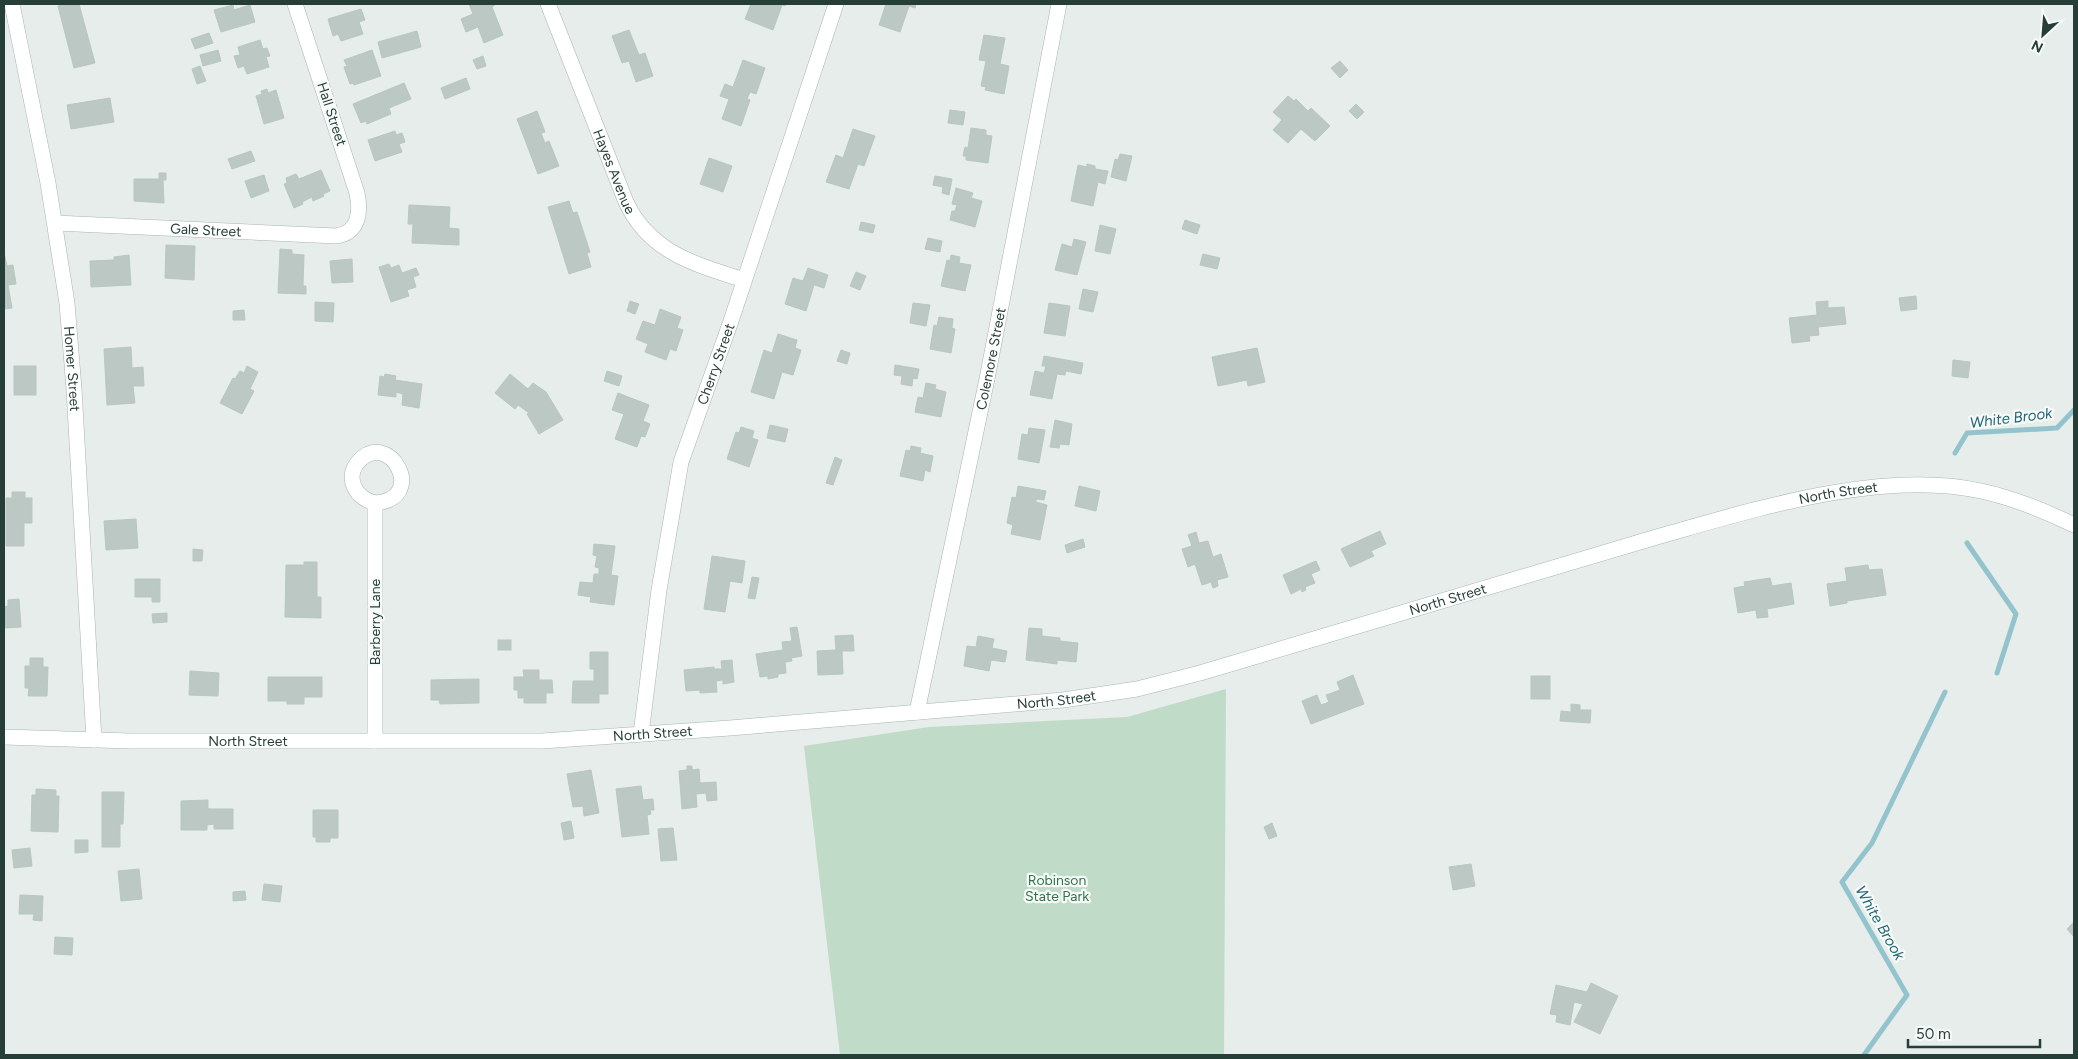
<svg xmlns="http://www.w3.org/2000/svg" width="2078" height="1059" font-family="Figtree,sans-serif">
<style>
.green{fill:#c0dcc8}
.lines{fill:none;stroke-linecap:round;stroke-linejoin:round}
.stream{stroke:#93c4cd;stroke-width:5}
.building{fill:#bbc8c3;stroke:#b8c7c1}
.street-casing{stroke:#a9b5b1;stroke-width:16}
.secondary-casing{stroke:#a5b8b2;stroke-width:16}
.street{stroke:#fff;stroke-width:15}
.secondary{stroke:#fff;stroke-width:15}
.labels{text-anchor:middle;stroke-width:4.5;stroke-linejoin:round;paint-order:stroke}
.street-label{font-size:14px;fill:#263e38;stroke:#f6faf8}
.park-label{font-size:14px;fill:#33724c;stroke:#f6faf8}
.water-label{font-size:15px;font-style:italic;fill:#246776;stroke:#f6faf8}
</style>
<rect width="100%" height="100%" fill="#e6edea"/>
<!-- green -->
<path class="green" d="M1226 689 1224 1055H840L804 746 929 727 1127 717Z"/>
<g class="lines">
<!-- stream -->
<g class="stream">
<path d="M1955 453 1967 433 2057 428 2074 410"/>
<path d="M1967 543 2016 614 1997 673"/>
<path d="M1864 1055 1907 995 1842 882 1872 843 1945 692"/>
</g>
</g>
<!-- building -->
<g class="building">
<path d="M67 4H79L95 63 74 68 58 6Z"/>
<path d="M469 4H496L492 7 503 35 484 43 478 27 466 32 461 19 473 14Z"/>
<path d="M751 4H786L785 6 782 5 773 30 745 19Z"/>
<path d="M886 4H916L915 8 909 6 900 32 879 25Z"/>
<path d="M233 5 234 10 250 5 255 22 221 32 214 10Z"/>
<path d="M361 9 365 20 359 22 363 34 341 41 338 34 333 36 328 19Z"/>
<path d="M629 30 639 55 645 53 653 76 636 82 629 61 622 63 612 36Z"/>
<path d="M417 31 421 47 382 58 378 42Z"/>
<path d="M209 33 213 43 195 49 191 39Z"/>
<path d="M984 35 1005 38 1000 64 1009 66 1004 94 985 90 986 87 981 86 986 61 979 60Z"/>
<path d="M260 40 263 49 267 48 270 56 266 57 269 67 247 74 244 66 238 68 234 56 240 55 238 47Z"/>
<path d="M218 50 221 61 203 66 200 55Z"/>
<path d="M372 50 381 76 354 85 353 83 350 84 344 67 347 66 344 60Z"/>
<path d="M483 56 486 66 477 69 473 60Z"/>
<path d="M743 60 765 68 756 94 750 92 747 99 750 100 741 126 722 119 729 99 720 96 725 84 733 87Z"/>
<path d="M1340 61 1348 70 1340 78 1331 68Z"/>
<path d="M200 66 206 81 197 84 192 69Z"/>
<path d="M466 78 470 89 445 99 441 88Z"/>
<path d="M404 83 411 99 389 108 391 114 367 124 366 121 361 123 353 104Z"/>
<path d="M267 89 268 93 276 90 284 118 264 124 256 96 262 94 261 91Z"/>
<path d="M1288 96 1294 101 1296 99 1308 111 1311 108 1330 126 1315 141 1301 129 1288 143 1273 130 1282 120 1273 112Z"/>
<path d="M110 98 114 122 71 129 67 105Z"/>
<path d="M1356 104 1364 112 1357 119 1349 111Z"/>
<path d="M950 110 965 112 963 125 948 123Z"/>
<path d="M537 111 545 132 541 133 545 143 549 141 559 166 538 174 517 119Z"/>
<path d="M971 128 986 130V135L992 136 988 163 966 160V156H963L965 147 968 148Z"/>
<path d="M853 129 875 136 864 166 858 164 849 189 826 182 836 155 843 158Z"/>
<path d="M395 131 396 135 402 133 405 142 399 144 402 152 375 161 368 140Z"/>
<path d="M251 151 255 161 232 169 228 159Z"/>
<path d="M1120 154 1132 156 1126 181 1111 177 1115 159 1118 160Z"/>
<path d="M709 158 732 166 723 192 700 184Z"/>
<path d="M1087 164 1095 166V169L1108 171 1105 184 1098 182 1093 206 1071 201 1078 165 1087 167Z"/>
<path d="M321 170 330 191 323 194 324 196 313 201 312 197 302 202 303 204 294 208 284 184 287 183 286 178 296 174 299 179Z"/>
<path d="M159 173H166V180H163L164 203 134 201V179H159Z"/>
<path d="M264 175 269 191 251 198 245 181Z"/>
<path d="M935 176 952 179 949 195 942 193 943 187 933 185Z"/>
<path d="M956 188 973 193 971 198 982 201 975 227 950 220 952 211H955L957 205 952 204Z"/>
<path d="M569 201 573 213 577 212 590 252 587 253 591 267 569 274 548 207Z"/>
<path d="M409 205 450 207 449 228 459 229V245L412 243 413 224H408Z"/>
<path d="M1185 220 1200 225 1197 234 1182 229Z"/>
<path d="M861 222 875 225 873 233 859 230Z"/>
<path d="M1100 225 1116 229 1110 254 1095 251Z"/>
<path d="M928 238 942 241 940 252 925 249Z"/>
<path d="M1074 239 1086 242 1077 275 1055 270 1062 244 1072 247Z"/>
<path d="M166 245 195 246 194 280 165 278Z"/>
<path d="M280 249 292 250V254L304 255 303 286H306V294L278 293Z"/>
<path d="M4 252 7 266 13 265 16 284 8 285 12 308 4 309Z"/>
<path d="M1203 254 1220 258 1217 269 1200 265Z"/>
<path d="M129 255 131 285 91 287 90 261 114 260V257Z"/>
<path d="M951 255 960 257 959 263 971 265 965 291 941 286 947 260 950 261Z"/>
<path d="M352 259 353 282 332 283 330 261Z"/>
<path d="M389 264 391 268 399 265 402 273 416 268 419 275 413 277 416 287 407 290 409 296 391 302 379 267Z"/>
<path d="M808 268 828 275 824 288 814 285 806 311 785 304 793 278 803 281Z"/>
<path d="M856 272 866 276 860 290 850 286Z"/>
<path d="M1083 289 1098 292 1093 312 1079 309Z"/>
<path d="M1916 296 1917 309 1901 311 1899 298Z"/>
<path d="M630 301 639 304 635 314 627 311Z"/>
<path d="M1828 301V308L1844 307 1846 324 1818 327 1819 335 1809 336 1810 341 1792 343 1789 318 1817 315 1816 302Z"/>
<path d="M315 302 334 303 333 322 315 321Z"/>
<path d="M913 303 930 305 926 326 910 323Z"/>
<path d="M1049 303 1070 306 1065 336 1044 333Z"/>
<path d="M660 309 681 317 677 328 683 330 676 351 670 349 666 360 645 352 648 344 636 339 643 321 655 325Z"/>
<path d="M244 310 245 320H233V311Z"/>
<path d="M939 317 953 319 952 328 955 329 951 353 930 349 934 325 937 326Z"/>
<path d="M778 334 797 340 795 348 801 350 793 375 782 372 774 399 751 392 764 350 772 353Z"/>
<path d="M131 347 132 368 143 367 144 386H133L135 403 107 405 104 349Z"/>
<path d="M1257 348 1265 382 1248 386 1247 380 1218 386 1212 357Z"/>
<path d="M841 350 850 353 847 364 837 361Z"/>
<path d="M1044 356 1083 363 1081 374 1066 371 1065 375 1057 374 1052 399 1030 395 1035 371 1044 373 1046 366H1042Z"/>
<path d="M1953 360 1970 362 1968 378 1952 376Z"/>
<path d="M895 365 919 369 917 379 913 378 912 386 901 384 902 376 894 375Z"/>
<rect x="14" y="366" width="22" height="29"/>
<path d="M247 366 258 372 250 389 254 391 242 414 220 403 233 378 235 379 240 371 244 373Z"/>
<path d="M607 371 622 376 619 386 604 381Z"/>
<path d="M385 374 396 376 395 380 422 384 419 408 402 405 403 394 396 392V397L378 395 380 376 384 377Z"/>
<path d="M510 374 528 389 533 383 546 392 563 420 539 434 527 414 529 413 518 405 515 409 495 393Z"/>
<path d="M926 383 936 385 935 389 946 392 941 417 915 412 918 397 923 398Z"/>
<path d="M618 393 649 405 643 421 650 424 645 437 641 436 637 447 615 439 624 414 612 410Z"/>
<path d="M1055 420 1072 424 1069 445 1060 444 1059 448 1050 447Z"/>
<path d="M770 425 788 429 785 442 767 438Z"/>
<path d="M741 427 754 431 752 438 758 440 749 467 727 459 736 432 739 433Z"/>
<path d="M1029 428 1045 430 1039 463 1018 459 1022 434 1028 435Z"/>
<path d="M911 446 921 448 920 453 933 456 930 472 925 470 923 481 900 476 906 450 910 451Z"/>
<path d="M835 457 842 460 833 485 826 483Z"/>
<path d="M1018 486 1046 491 1044 500 1036 499V502L1047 505 1040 540 1011 534 1013 525 1007 523 1012 497 1016 498Z"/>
<path d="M1079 486 1100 491 1096 511 1075 506Z"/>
<path d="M12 492H25V498H32V523H24V546H6V498H12Z"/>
<path d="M136 519 138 548 106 550 104 521Z"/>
<path d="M1380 531 1386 544 1371 551 1374 556 1350 567 1341 549Z"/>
<path d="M1196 532 1199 543 1208 541 1213 557 1221 554 1228 577 1217 580 1218 586 1213 588 1211 582 1202 585 1195 564 1188 567 1182 549 1192 546 1188 535Z"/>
<path d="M1083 539 1085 547 1067 553 1065 545Z"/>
<path d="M594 544 615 546 611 575 618 576 614 605 590 602 591 597 578 595 580 582 593 583 594 574H599V568L595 567 597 556 593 555Z"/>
<path d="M193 549 203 550 202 561H193Z"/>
<path d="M712 556 745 561 742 583 730 581 725 612 704 609Z"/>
<path d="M1316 561 1320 570 1311 574 1315 583 1305 587 1306 590 1302 592 1301 589 1291 594 1283 575Z"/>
<path d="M304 562H317V597H321V618L285 617 286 565H304Z"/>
<path d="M1868 565 1869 570 1882 569 1886 595 1847 601V603L1830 606 1827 584 1847 581 1845 568Z"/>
<path d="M752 577 759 578 755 599 748 598Z"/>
<path d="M1770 578 1772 586 1791 583 1794 604 1767 609 1768 617 1757 618 1756 610 1738 613 1734 588 1745 586 1744 582Z"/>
<path d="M135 579H160V602H152V597H135Z"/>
<path d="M19 599 21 627 4 628V607L8 606V600Z"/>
<path d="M167 613V622L153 623 152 614Z"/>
<path d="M797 627 802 656 791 658 792 661 785 662 786 673 778 674V677L768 679V676L760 677 756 654 783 650 782 642 792 641 790 628Z"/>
<path d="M1029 628 1042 629V636L1060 638V641L1078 643 1076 662 1057 660V664L1026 660Z"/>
<path d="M853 635 854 651H842L843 674 818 675 817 651 836 650 835 636Z"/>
<path d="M978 636 994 639 992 648 1007 651 1005 662 991 660 989 671 964 666 967 646 976 647Z"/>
<rect x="498" y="640" width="13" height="10"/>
<path d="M590 652H608V694H599V703H572L573 681H594V669H590Z"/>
<path d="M30 658H43V667H48L47 696H28L29 688H25V666H30Z"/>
<path d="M732 660 734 682 723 684V680L716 681 717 692 700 693V690L686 691 684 670 714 667V669H722L721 661Z"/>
<path d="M523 670H539V680H552L553 693H546V703H524V698H518V690H514V677H524Z"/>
<path d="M190 671 219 673 218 696 189 695Z"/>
<path d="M1353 675 1364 704 1311 724 1302 701 1317 695 1321 705 1329 702 1326 695 1340 690 1337 682Z"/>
<rect x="1531" y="676" width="19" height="23"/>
<path d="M268 677H322V697H304V704H287V701H268Z"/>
<path d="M479 679V703L440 704 439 700H431V680Z"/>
<path d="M1571 704 1580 705V710H1591L1590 723 1560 721 1561 711 1571 712Z"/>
<path d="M687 766H692V770L699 769 700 783 716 782 717 800 707 801 706 793 696 794 697 807 682 809 679 771 687 770Z"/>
<path d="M591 770 599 813 584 816 583 806 573 807 567 774Z"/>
<path d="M641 786 643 800 653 799 654 810H650L651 814 647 815 649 834 622 837 616 789Z"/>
<path d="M36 789 56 790V796H59L58 832 31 831 32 795H36Z"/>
<path d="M102 792H124L123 824H120V847H102Z"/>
<path d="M208 800V809H233V829H214V824L207 825V830H181V801Z"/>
<path d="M313 810H338V838H330V842H316V837H313Z"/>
<path d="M571 821 574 838 564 840 561 823Z"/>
<path d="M1272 823 1277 836 1269 839 1264 827Z"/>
<path d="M673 828 677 860 661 861 658 829Z"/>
<path d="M75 840H88V852L75 853Z"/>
<path d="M30 848 32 866 14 868 12 850Z"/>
<path d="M1471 864 1475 886 1453 890 1449 867Z"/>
<path d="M139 869 142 899 121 901 118 871Z"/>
<path d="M264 884 282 886 280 902 262 900Z"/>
<path d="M245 891 246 900 233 901V892Z"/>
<path d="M20 895 43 896 42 921 33 920 34 914H19Z"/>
<path d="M2074 922V937L2067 929Z"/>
<path d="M55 937 73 938 72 955 54 954Z"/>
<path d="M1591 983 1618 996 1600 1034 1574 1022 1583 1004 1574 1002 1570 1025 1556 1022 1557 1015 1550 1014 1556 985 1587 992Z"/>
</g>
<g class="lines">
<!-- street casing -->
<g class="street-casing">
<g id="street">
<path id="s1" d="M12 4 48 183 67 303 74 389 94 740"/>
<path id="s2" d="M548 4 626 202C650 253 695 264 744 280"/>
<path id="s3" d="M55 223 336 236C359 233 361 212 357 193L295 4"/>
<path id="s4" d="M917 712 987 379 1059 4"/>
<path id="s5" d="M641 734 659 590 681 462 731 321 836 4"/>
<path d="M375 741V503C429 499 389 427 358 462 344 479 357 499 375 503"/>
</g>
</g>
<!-- secondary casing -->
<g class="secondary-casing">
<g id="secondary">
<path id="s6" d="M4 737 130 741H542L730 728 1063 700 1137 689 1200 673 1660 536C1756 509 1883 469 1981 491 2014 498 2045 511 2074 525"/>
</g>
</g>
<!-- street -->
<use href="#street" class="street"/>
<!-- secondary -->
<use href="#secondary" class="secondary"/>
</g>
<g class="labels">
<!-- street labels -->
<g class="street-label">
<text transform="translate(332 114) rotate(72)" y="5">Hall Street</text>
<text dy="5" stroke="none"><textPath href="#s2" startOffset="180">Hayes Avenue</textPath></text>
<text dy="5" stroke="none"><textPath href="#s3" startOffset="151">Gale Street</textPath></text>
<text dy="5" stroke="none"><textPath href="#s4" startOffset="361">Colemore Street</textPath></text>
<text dy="5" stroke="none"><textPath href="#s5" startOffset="379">Cherry Street</textPath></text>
<text dy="5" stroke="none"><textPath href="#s1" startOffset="370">Homer Street</textPath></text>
<text dy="5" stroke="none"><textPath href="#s6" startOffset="1864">North Street</textPath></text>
<text dy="5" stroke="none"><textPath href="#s6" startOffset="1459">North Street</textPath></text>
<text transform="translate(375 622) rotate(-90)" y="5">Barberry Lane</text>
<text dy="5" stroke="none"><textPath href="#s6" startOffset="1054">North Street</textPath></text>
<text dy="5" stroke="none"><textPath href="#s6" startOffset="649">North Street</textPath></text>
<text dy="5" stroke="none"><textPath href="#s6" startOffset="244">North Street</textPath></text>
</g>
<!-- park labels -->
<g class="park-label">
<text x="1057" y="885">Robinson<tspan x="1057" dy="16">State Park</tspan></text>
</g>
<!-- water labels -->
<g class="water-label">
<text transform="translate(2011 418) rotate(-7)" y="5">White Brook</text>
<text transform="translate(1880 923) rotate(60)" y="5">White Brook</text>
</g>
</g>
<!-- border -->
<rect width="2078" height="1059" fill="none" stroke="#263e38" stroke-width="10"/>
<!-- north arrow -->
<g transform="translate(2043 35) rotate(206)" stroke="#f6faf8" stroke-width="4" paint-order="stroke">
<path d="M0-4L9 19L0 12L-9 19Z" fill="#263e38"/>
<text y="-8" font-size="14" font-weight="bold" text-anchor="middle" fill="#263e38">N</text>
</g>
<!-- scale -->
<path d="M1908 1039v8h132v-8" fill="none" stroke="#263e38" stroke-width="2.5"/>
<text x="1916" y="1039" font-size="15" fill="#263e38" stroke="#f6faf8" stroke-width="4" paint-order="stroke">50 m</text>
</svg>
